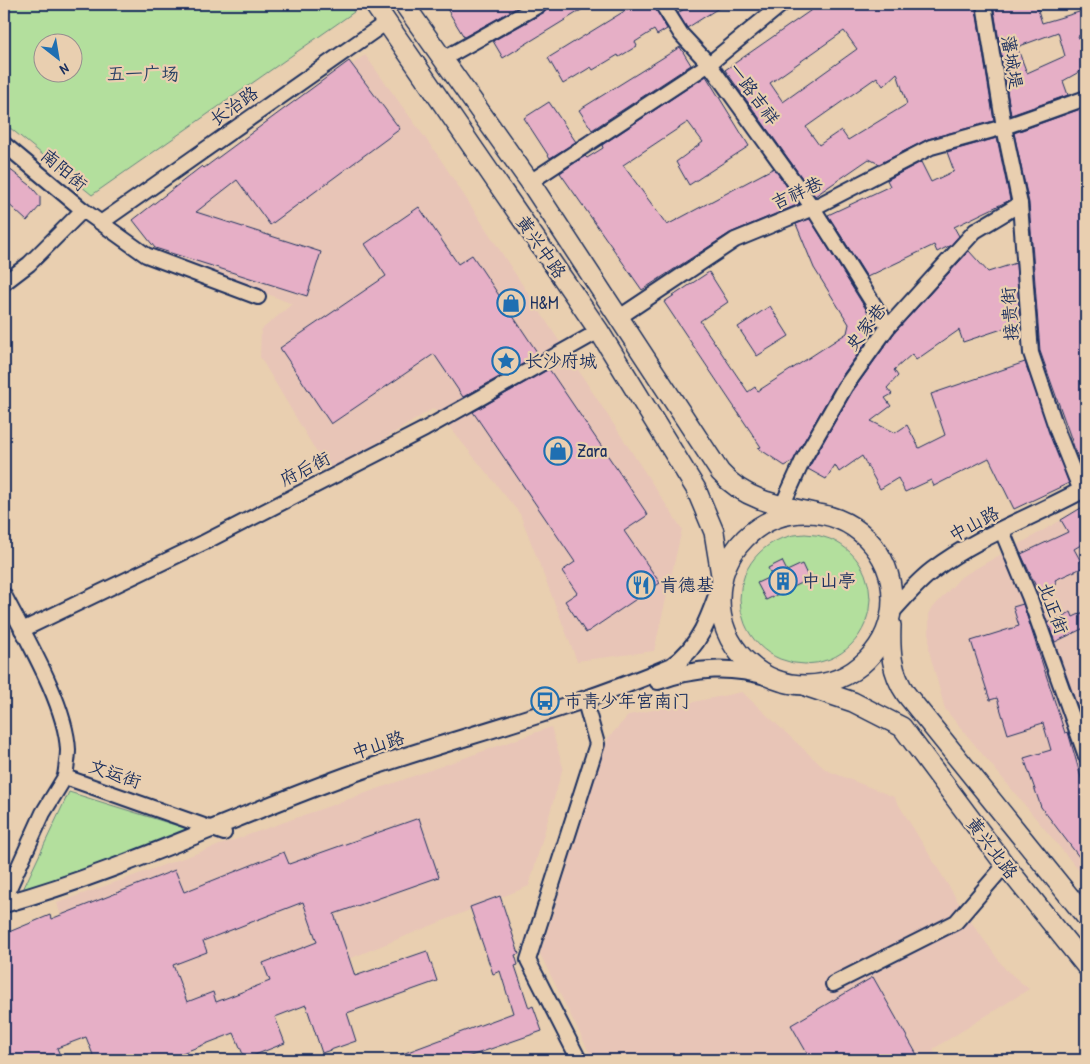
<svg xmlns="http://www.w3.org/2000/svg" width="1090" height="1064" font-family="'Patrick Hand','LXGW WenKai TC',sans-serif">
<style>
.built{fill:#e8c5b7}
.green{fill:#b3df9d;stroke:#67877e;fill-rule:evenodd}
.building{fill:#e6afc6;stroke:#1b2f5e;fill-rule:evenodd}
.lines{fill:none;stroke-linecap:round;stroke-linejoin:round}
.minor-casing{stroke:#1b2f5e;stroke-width:18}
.tertiary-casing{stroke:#1b2f5e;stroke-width:20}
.secondary-casing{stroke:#1b2f5e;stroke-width:22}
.minor{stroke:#e9cfb0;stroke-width:14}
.tertiary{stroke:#e9cfb0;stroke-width:16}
.secondary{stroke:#e9cfb0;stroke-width:19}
.labels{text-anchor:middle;stroke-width:4.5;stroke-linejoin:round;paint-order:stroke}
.street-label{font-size:18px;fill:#1b2f5e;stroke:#e9cfb0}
.park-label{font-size:18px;fill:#2a4164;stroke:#e9cfb0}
.poi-label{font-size:18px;fill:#1b2f5e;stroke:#e9cfb0;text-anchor:start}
</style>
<rect width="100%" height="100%" fill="#e9cfb0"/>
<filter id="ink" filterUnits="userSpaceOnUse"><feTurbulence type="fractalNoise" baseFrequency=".02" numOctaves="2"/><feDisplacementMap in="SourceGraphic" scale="10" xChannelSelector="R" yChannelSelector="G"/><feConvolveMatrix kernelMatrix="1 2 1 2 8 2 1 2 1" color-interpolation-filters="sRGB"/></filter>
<g filter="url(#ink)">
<!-- built -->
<g class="built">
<path d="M365 55 439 157 682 529 654 651 577 661 520 514 434 408 329 473 260 357 261 330 292 304 167 252 133 220Z"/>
<path d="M1086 506V879L945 709 929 651V612L961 577Z"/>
<path d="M742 692 826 770 894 797 967 916 1005 969 1029 989 933 1049 940 1060H594L589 1052 540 954 608 738 629 715Z"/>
<path d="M551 727 563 767 529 886 104 1058 57 903Z"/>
</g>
<!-- green -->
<g class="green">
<path d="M4 4H348L354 12 92 195 4 123ZM42 42H72V72H42Z"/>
<circle cx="805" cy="599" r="65"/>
<path d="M69 792 188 829 21 894Z"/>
</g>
<!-- building -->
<g class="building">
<path d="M444 4H524L464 37Z"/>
<path d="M550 4H591L503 58 493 41 545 12Z"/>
<path d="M636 4H653L667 29 657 35 654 30 635 42 637 46 619 57 618 55 593 70 591 67 563 84 548 58Z"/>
<path d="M692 4H725L687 28 678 13Z"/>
<path d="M820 4H975L994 121 928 139 879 164 869 159 815 196 725 70ZM844 31 857 49 783 102 770 83ZM897 73 907 104 848 140 841 130 819 145 806 127 877 77 883 86Z"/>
<path d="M993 4H1036L1042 23 1086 10V34L1078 36 1086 52V68L1063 81 1068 95 1011 115ZM1058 32 1065 56 1027 73 1017 47Z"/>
<path d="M680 47 691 65 592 130 579 110Z"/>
<path d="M349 61 400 129 270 225 237 180 196 212 321 252 307 296 155 248 133 220 202 166 204 168Z"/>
<path d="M706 76 749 146 689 185 676 162 703 142 688 122 623 165 667 225 774 168 799 204 730 233 642 290 560 173 585 156 587 158 603 148 602 145Z"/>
<path d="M549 102 576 142 550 158 524 118Z"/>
<path d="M1086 107V470L1083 472 1040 351 1029 203 1014 133Z"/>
<path d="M997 138 1010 200 954 227 959 236 951 245 937 252 934 245 867 277 828 215 890 186 887 180 921 162 931 182 954 171 947 152Z"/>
<path d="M4 165 30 185 40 197V206L27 221 4 200Z"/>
<path d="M419 207 458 264 472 255 539 355 463 397 434 354 331 424 280 348 386 276 365 244Z"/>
<path d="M810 219 877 327 837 383 793 461 785 466 758 448 761 447 664 302 709 272 728 302 700 321 748 392 755 387 758 391 847 333 849 324 814 268 796 224Z"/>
<path d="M969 251 988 272 1016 263 1020 323 963 342 959 330 916 360 912 354 894 370 898 376 887 388 892 394 885 398 891 406 871 421 895 433 907 425 919 448 945 435 931 394 1025 362 1069 483 1014 509 989 458 934 486 931 480 905 492 898 478 880 489 862 456 839 472 835 465 826 479 808 469 852 392 895 332Z"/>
<path d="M770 306 789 336 757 356 738 327Z"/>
<path d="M549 369 648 515 624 531 660 583 586 633 565 601 577 593 562 571 575 562 473 412Z"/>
<path d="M1086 505V542L1074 549 1084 567 1055 580 1057 584 1039 593 1021 554 1068 532 1061 520Z"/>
<path d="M782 561 787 571 802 564 809 579 766 600 757 583 772 576 768 568Z"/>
<path d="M1023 604 1065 733 1068 732 1086 795V866L1041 807 1024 758 1051 750 1043 723 1008 734 997 698 990 700 971 641 1019 626 1013 607Z"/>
<path d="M1086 611V627L1055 642 1048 623 1071 612 1073 617Z"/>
<path d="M419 818 439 877 334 914 355 976 427 951 437 981 347 1013 356 1041 322 1053 306 1005 275 1017 285 1043 245 1059 234 1033 164 1060H95L86 1037 57 1048 62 1060H4V934L50 915 51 919 175 870 184 892 284 852 289 864ZM303 902 317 942 263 963 270 981 216 1002 213 992 187 1002 173 965 207 952 203 941Z"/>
<path d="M500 896 519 954 515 955 518 965 515 966 529 1008 533 1006 542 1031 459 1060H386L513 1013 500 971 493 974 470 907Z"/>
<path d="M873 977 920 1060H811L791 1025Z"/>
</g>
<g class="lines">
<!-- minor casing -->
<g class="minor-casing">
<g id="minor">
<path d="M662 4 681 34 709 64 813 208 888 327"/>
<path d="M984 4 1004 127 1020 204 1031 353 1058 433 1081 491"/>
<path d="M443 59 541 4"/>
<path d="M4 144 83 210 146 255 258 297"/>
<path d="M530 182 709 64 782 4"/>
<path d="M102 222 384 24V18"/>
<path d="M4 283 29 264 83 210"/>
<path d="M618 318 735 240 813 208 931 147 1004 127 1086 98"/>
<path d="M782 506 803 460 845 387 888 327 975 231 1020 204"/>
<path d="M1002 531 1029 596 1086 756"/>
<path d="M4 595C25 636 66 704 68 750 68 758 66 768 65 777L224 833"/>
<path d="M22 630 203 543 425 429 599 331"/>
<path d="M4 899 43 813 65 777"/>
<path d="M833 984 956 922 1005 865"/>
<path d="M579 1060 528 960 597 744 587 709"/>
</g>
</g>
<!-- tertiary casing -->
<g class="tertiary-casing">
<g id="tertiary">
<path d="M892 611C905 597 917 582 933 570 979 535 1036 516 1086 488"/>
<path d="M658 681C697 667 731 666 770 677"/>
<path d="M4 904C125 870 239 814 357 772 462 736 570 710 672 666 701 646 711 613 722 581"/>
</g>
</g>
<!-- secondary casing -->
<g class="secondary-casing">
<g id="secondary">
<path d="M374 4 599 331 696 489 714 532 722 581"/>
<path d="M404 4 530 182 720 472C744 500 780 506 814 513"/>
<circle cx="806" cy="599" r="86"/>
<path d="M891 625C890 651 891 672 906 694L1086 917"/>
<path d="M808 687 853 702 902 727 1005 865 1086 966"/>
</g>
</g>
<!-- minor -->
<use href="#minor" class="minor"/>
<!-- tertiary -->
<use href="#tertiary" class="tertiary"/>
<!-- secondary -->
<use href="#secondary" class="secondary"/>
</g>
</g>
<!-- icons -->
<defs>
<g id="shop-ring" transform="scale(1.4375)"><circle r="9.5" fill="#e9cfb0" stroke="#1f6fb2" stroke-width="1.5"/><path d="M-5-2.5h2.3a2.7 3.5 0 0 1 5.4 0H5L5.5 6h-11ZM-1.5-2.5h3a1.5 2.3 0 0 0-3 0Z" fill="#1f6fb2"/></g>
<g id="sight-ring" transform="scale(1.4375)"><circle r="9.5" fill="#e9cfb0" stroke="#1f6fb2" stroke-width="1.5"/><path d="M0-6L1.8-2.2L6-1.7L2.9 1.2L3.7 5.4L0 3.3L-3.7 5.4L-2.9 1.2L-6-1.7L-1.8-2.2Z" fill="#1f6fb2"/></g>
<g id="building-ring" transform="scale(1.4375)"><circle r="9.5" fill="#e9cfb0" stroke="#1f6fb2" stroke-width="1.5"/><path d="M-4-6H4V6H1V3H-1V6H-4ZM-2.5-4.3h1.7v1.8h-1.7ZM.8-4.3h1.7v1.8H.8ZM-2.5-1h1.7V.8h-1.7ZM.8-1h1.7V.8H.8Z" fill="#1f6fb2"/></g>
<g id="restaurant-ring" transform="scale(1.4375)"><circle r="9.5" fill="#e9cfb0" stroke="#1f6fb2" stroke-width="1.5"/><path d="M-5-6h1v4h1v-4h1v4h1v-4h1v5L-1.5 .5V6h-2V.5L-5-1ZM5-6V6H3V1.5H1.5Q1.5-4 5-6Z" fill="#1f6fb2"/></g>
<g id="bus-ring" transform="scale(1.4375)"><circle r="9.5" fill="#e9cfb0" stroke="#1f6fb2" stroke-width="1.5"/><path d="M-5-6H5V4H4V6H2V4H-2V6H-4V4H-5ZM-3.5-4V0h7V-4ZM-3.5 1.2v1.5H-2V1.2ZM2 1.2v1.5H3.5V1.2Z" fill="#1f6fb2"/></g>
</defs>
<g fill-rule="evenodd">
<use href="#shop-ring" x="511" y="303"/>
<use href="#sight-ring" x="506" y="361"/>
<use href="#shop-ring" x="558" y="451"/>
<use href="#building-ring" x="783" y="581"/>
<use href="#restaurant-ring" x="641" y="585"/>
<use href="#bus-ring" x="545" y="701"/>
</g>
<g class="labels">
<!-- street labels -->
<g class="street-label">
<text transform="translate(1012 62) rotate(81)" y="6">藩城堤</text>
<text transform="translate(754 94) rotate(54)" y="6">一路吉祥</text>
<text transform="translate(234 106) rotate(-35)" y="6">长治路</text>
<text transform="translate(64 170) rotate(40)" y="6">南阳街</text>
<text transform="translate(797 193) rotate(-24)" y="6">吉祥巷</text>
<text transform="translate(541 247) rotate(55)" y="6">黄兴中路</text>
<text transform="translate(1010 314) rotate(-94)" y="6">接贵街</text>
<text transform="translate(866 327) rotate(-52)" y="6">史家巷</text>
<text transform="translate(305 469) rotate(-27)" y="6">府后街</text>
<text transform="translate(974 524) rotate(-28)" y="6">中山路</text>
<text transform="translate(1053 608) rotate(70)" y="6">北正街</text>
<text transform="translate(378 745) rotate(-18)" y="6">中山路</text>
<text transform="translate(115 774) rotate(19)" y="6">文运街</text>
<text transform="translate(992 848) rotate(53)" y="6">黄兴北路</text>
</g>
<!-- park labels -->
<g class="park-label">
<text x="143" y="80">五一广场</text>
</g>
<!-- poi labels -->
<g class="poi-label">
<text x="530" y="309">H&amp;M</text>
<text x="525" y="367">长沙府城</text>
<text x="577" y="457">Zara</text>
<text x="802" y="587">中山亭</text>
<text x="660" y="591">肯德基</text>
<text x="564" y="707">市青少年宫南门</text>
</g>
</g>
<!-- margin -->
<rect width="1090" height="1064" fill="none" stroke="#e9cfb0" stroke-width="20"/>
<rect x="10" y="10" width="1070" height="1044" fill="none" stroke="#1b2f5e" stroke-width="2" filter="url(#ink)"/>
<!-- north arrow -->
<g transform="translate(58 58) rotate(149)"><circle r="24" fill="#e9cfb0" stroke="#978f8f"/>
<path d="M0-4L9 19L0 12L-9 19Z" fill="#1f6fb2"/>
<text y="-8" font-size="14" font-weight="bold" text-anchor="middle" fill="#1b2f5e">N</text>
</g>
</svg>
